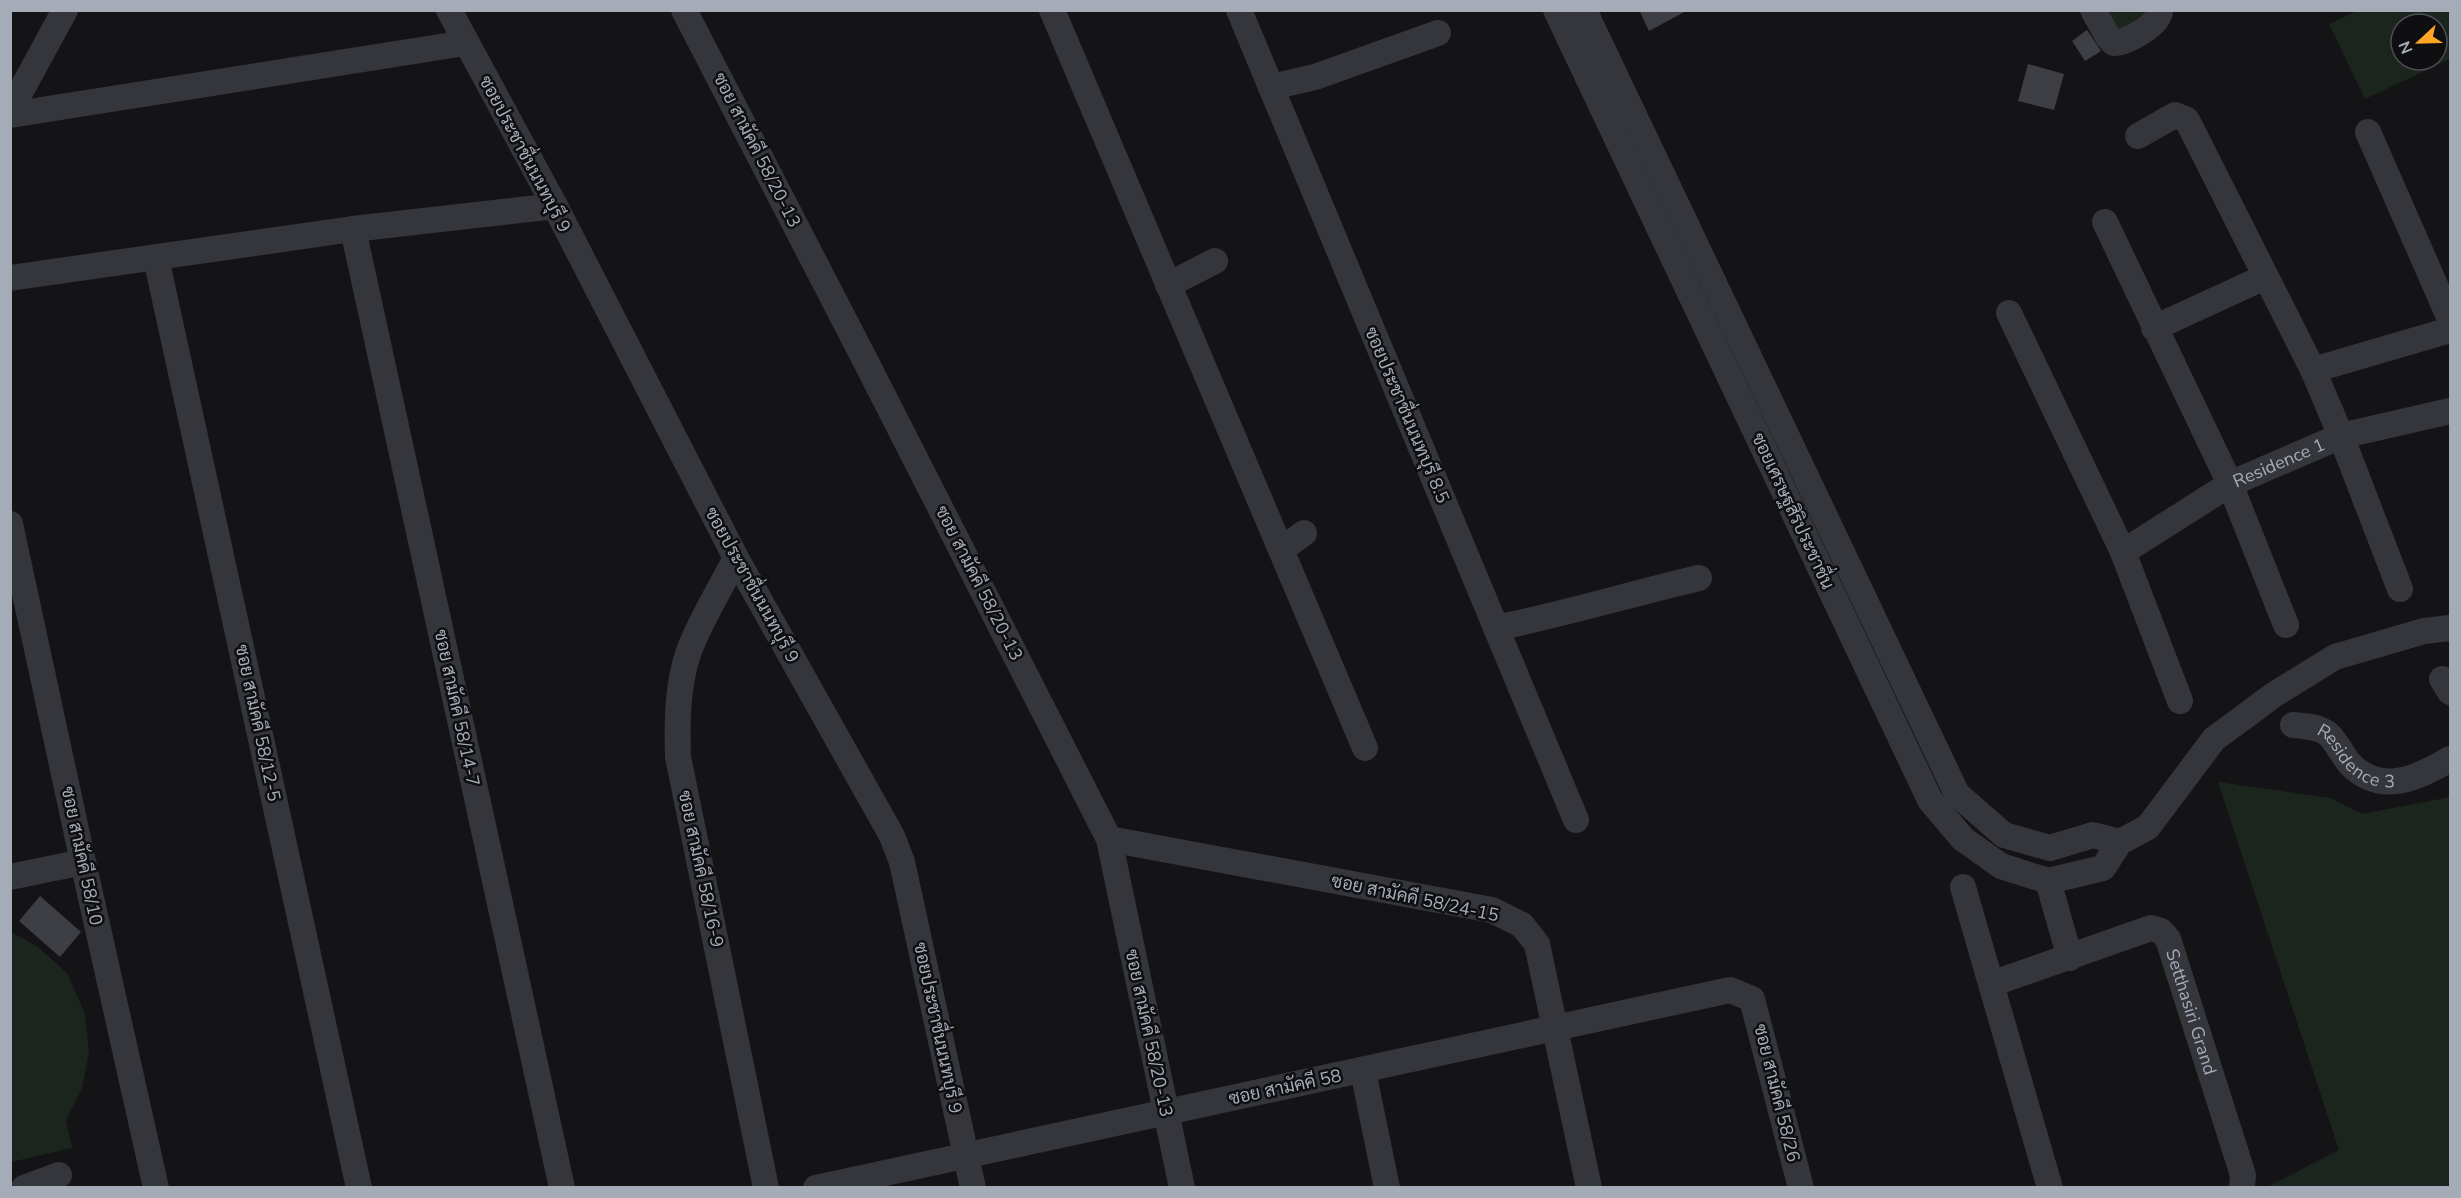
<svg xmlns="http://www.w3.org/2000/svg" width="2461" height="1198" font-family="'Nunito Sans',Sarabun,sans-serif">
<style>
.green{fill:#1c251d;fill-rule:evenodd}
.building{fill:#3e3f44}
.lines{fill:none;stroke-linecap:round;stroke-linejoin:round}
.minor{stroke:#35363c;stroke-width:26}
.labels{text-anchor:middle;stroke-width:5;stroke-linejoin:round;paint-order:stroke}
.street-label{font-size:18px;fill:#a5acb8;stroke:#0f0f11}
</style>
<rect width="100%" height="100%" fill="#141416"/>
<!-- green -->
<g class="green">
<path d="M2097 11H2165L2115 45Z"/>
<path d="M2357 11H2450V59L2365 99 2329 24ZM2401 24H2437V60H2401Z"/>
<path d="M2218 782 2330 798 2362 814 2450 797V1187H2267L2339 1150Z"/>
<path d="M11 932 38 947 67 973 85 1014 89 1051 82 1089 66 1120 72 1148 11 1162Z"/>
</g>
<!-- building -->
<g class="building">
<path d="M1639 10H1688L1649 31Z"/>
<path d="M2087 30 2101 51 2085 61 2072 41Z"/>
<path d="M2028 64 2064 74 2054 110 2018 101Z"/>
<path d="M40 896 81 932 60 957 19 921Z"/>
</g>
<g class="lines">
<!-- minor -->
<g class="minor">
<path d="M449 10 555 206 736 558 892 836 902 862 973 1188"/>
<path d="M684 10 865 360 1109 839 1182 1188"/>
<path d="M1052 10 1365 748"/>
<path d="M1239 10 1576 820"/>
<path d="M1556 10 1930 800 1963 839 2001 866 2048 881 2103 868 2120 842 2148 827 2214 739 2275 694 2335 657 2424 631 2450 628"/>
<path d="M1584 10 1957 794 2004 835 2050 848 2093 835 2120 842"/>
<path d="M2093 10 2108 37 2114 43C2126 43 2161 24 2160 10"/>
<path d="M1271 87 1315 77 1438 33"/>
<path d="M10 111 65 10"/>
<path d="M10 115 465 43"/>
<path d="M2368 132 2450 319"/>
<path d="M2138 136 2175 115 2187 120 2313 370 2341 436 2400 589"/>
<path d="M2105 222 2230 484 2286 625"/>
<path d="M353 229 562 1188"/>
<path d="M156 258 359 1188"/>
<path d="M10 278 353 229 555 206"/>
<path d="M1168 285 1215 261"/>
<path d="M2009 313 2123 552 2180 701"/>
<path d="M2154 328 2265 277"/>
<path d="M2313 370 2450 330"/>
<path d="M10 524 83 862 156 1188"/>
<path d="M1281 550 1304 533"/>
<path id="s1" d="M2123 552 2230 484 2341 436 2450 411"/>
<path d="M736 558C721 587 700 621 689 651 677 685 677 722 678 757L766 1188"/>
<path d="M1496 628C1564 614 1631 594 1699 578"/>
<path d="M2442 679 2450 692"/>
<path id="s2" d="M2293 725C2304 726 2318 726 2328 734 2337 742 2342 755 2350 764 2381 796 2418 778 2450 759"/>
<path d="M1109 839 1492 910 1522 925 1537 944 1589 1188"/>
<path d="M10 877 83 862"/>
<path d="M2048 881 2070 958"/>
<path d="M1963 887 2050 1188"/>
<path id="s3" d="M1991 984 2151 928 2161 931 2168 939 2243 1175 2242 1188"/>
<path d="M1363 1071 1387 1188"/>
<path d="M24 1188 59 1175"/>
<path d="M816 1188 1730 990 1752 999 1801 1188"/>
</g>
</g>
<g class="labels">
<!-- street labels -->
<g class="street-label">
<text transform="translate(757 150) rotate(63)" y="6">ซอย สามัคคี 58/20-13</text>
<text transform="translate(525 154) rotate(62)" y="6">ซอยประชาชื่นนนทบุรี 9</text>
<text transform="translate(1407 415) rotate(67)" y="6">ซอยประชาชื่นนนทบุรี 8.5</text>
<text dy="6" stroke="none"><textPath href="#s1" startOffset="180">Residence 1</textPath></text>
<text transform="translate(1793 511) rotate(65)" y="6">ซอยเศรษฐสิริประชาชื่น</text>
<text transform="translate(979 583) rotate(63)" y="6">ซอย สามัคคี 58/20-13</text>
<text transform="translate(752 585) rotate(61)" y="6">ซอยประชาชื่นนนทบุรี 9</text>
<text transform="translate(457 708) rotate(78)" y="6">ซอย สามัคคี 58/14-7</text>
<text transform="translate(258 723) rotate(78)" y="6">ซอย สามัคคี 58/12-5</text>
<text dy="6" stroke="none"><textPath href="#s2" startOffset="75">Residence 3</textPath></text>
<text transform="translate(82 856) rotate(78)" y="6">ซอย สามัคคี 58/10</text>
<text transform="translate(701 869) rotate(78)" y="6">ซอย สามัคคี 58/16-9</text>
<text transform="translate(1415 898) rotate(12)" y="6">ซอย สามัคคี 58/24-15</text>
<text dy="6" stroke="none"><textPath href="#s3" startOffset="267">Setthasiri Grand</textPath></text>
<text transform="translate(938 1028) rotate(78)" y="6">ซอยประชาชื่นนนทบุรี 9</text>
<text transform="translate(1149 1033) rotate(78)" y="6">ซอย สามัคคี 58/20-13</text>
<text transform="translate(1285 1087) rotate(-12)" y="6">ซอย สามัคคี 58</text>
<text transform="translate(1777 1093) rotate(76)" y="6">ซอย สามัคคี 58/26</text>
</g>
</g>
<!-- border -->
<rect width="2461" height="1198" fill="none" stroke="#a5acb8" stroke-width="24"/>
<!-- north arrow -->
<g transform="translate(2419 42) rotate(248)"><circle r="28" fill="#0f0f11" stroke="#4b4e54" stroke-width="1.5"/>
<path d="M0-4.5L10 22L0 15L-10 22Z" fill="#ffa524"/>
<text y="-9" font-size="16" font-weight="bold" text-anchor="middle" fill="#a5acb8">N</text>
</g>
</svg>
